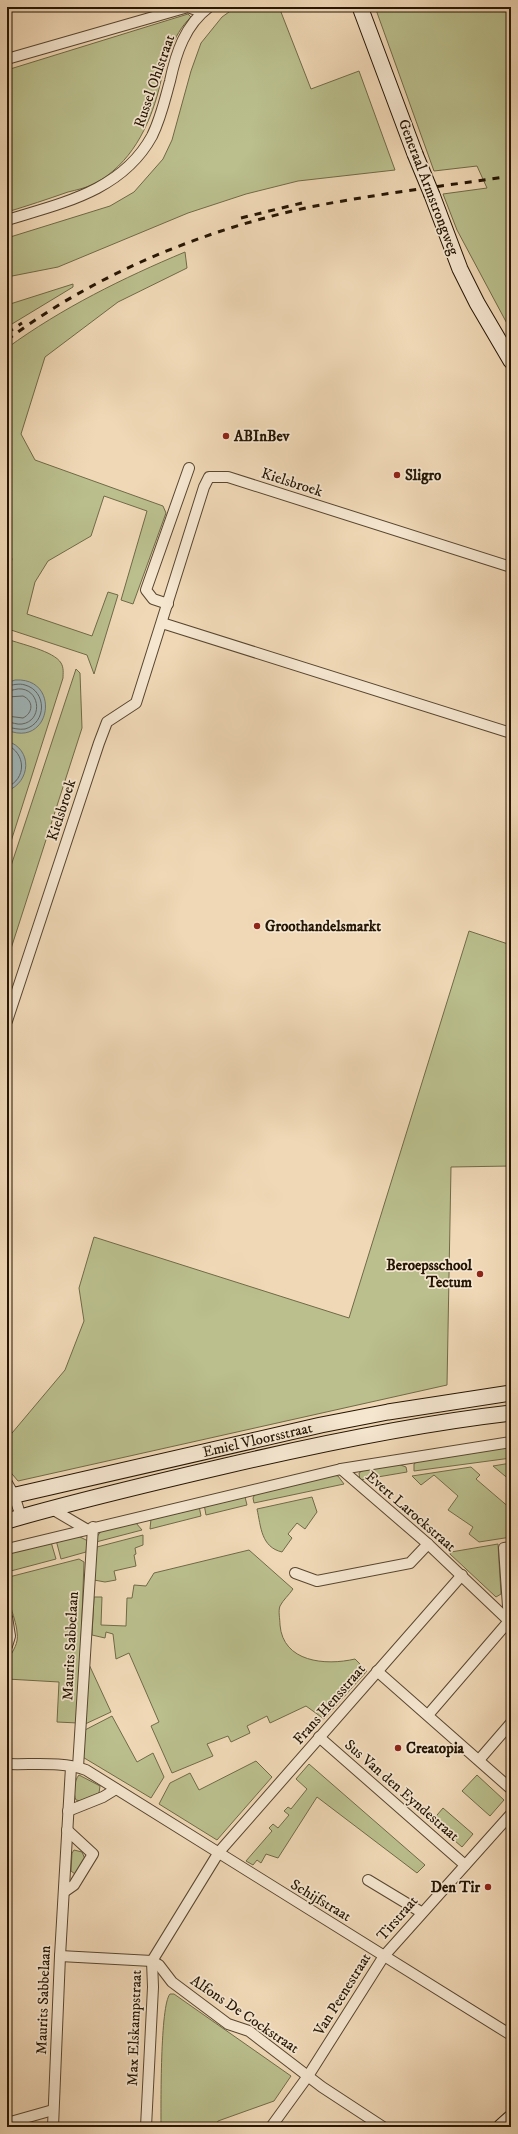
<svg xmlns="http://www.w3.org/2000/svg" width="518" height="2134" font-family="'IM FELL DW Pica',serif">
<style>
.green{fill:#babf8d;stroke:#706a48}
.water{fill:#a0b6ba;stroke:#6f7671}
.lines{fill:none;stroke-linecap:round;stroke-linejoin:round}
.shore{stroke:#62665f;stroke-width:1}
.street-casing{stroke:#584630;stroke-width:12}
.secondary-casing{stroke:#251504;stroke-width:17}
.street{stroke:#f5e6d0;stroke-width:10}
.secondary{stroke:#f5e6d0;stroke-width:15}
.rail{stroke:#251504;stroke-width:3;stroke-dasharray:7 7;stroke-linecap:butt}
.secondary-bridge-casing{stroke:#251504;stroke-width:17;stroke-linecap:butt}
.secondary-bridge{stroke:#f5e6d0;stroke-width:15}
.poi-dot{fill:#8f2418;stroke:#f5e6d0;stroke-width:1.5}
.labels{text-anchor:middle;stroke-width:3.5;stroke-linejoin:round;paint-order:stroke}
.street-label{font-size:15px;fill:#251504;stroke:#f5e6d0}
.poi-label{font-size:15px;font-weight:bold;fill:#251504;stroke:#f5e6d0;text-anchor:start}
</style>
<rect width="100%" height="100%" fill="#f0d8b6"/>
<filter id="stains"><feTurbulence type="fractalNoise" baseFrequency=".005" numOctaves="4"/><feColorMatrix values="0 0 0 0 .2 0 0 0 0 .09 0 0 0 0 .02 0 0 0 .5 -.17"/></filter>
<radialGradient id="worn" r=".72"><stop offset=".6" stop-color="#630" stop-opacity="0"/><stop offset="1" stop-color="#630" stop-opacity=".3"/></radialGradient>
<!-- green -->
<g class="green">
<path d="M236 7H279L311 89 359 71 395 170 298 181 246 194 188 213 58 267 7 277V238L110 206 134 192 163 159 172 140 191 71 201 43 222 17Z"/>
<path d="M375 7H511V331L457 230 443 194 487 188 477 166 434 171Z"/>
<path d="M188 14 191 17C172 35 165 64 159 89 149 127 131 164 94 184 86 188 76 190 68 192 48 199 27 206 7 212V70Z"/>
<path d="M185 252 187 268 118 302 45 357 21 434 35 460 163 506 166 513 133 604 121 600 147 511 104 496 91 536 48 561 35 582 27 614 92 636 108 592 118 595 94 674 87 655 8 629 7 627V576L12 559 7 549V348C62 308 123 278 185 252Z"/>
<path d="M73 284V287L7 327V305Z"/>
<path d="M7 639C20 644 54 651 61 663 64 668 63 673 63 678L7 854Z"/>
<path d="M76 669 80 673 82 728 7 961V878Z"/>
<path d="M469 931 511 945V1166L451 1167 447 1385 18 1481 7 1468V1439L65 1370 84 1321 79 1288 94 1237 349 1318Z"/>
<path d="M511 1447V1458L414 1471V1464L419 1460Z"/>
<path d="M511 1463V1481L493 1466Z"/>
<path d="M398 1464 406 1467 407 1472 360 1480 359 1473 364 1470Z"/>
<path d="M471 1467 480 1475 476 1479 511 1509V1537L479 1542 469 1534 473 1527 448 1510 458 1496 434 1475 421 1485 412 1476Z"/>
<path d="M334 1475 338 1476 344 1484 254 1503 253 1498 255 1494Z"/>
<path d="M245 1497 247 1505 206 1515 204 1504Z"/>
<path d="M312 1497 317 1512 305 1529 297 1523 288 1534 292 1538 282 1552C261 1547 261 1527 257 1509Z"/>
<path d="M199 1506 201 1516 150 1529 151 1519Z"/>
<path d="M136 1523 142 1530 96 1542V1538L102 1530Z"/>
<path d="M143 1535V1545L135 1548 136 1554 134 1555 136 1566 114 1571 116 1580 105 1582 94 1580 97 1547Z"/>
<path d="M78 1536 88 1541 86 1552 61 1559 56 1540Z"/>
<path d="M51 1542 56 1559 7 1572V1553Z"/>
<path d="M498 1544 501 1594 496 1597 450 1554 451 1552Z"/>
<path d="M249 1550 293 1589C289 1595 283 1600 280 1606 278 1611 280 1619 280 1625 283 1662 325 1666 355 1659L367 1671 324 1719 306 1706 270 1723 267 1716 247 1726 250 1733 231 1742 228 1736 207 1744 213 1756 172 1773 151 1726 159 1722 129 1653 116 1659 113 1634 106 1632 105 1638 92 1635 94 1597H102L101 1625 126 1626 127 1598H132L134 1585 146 1586 154 1573Z"/>
<path d="M79 1559 84 1562 78 1723 57 1722 59 1682 7 1679C7 1674 5 1665 8 1660 13 1650 19 1644 17 1632 16 1617 2 1591 9 1577Z"/>
<path d="M86 1658 111 1712 83 1725Z"/>
<path d="M112 1716 137 1762 153 1753 164 1777 151 1798 81 1756 83 1731Z"/>
<path d="M256 1761 272 1777 217 1840 159 1804 170 1783 190 1773 199 1790Z"/>
<path d="M309 1764 425 1865 417 1873 317 1797 278 1858 266 1854 261 1863 257 1860 253 1865 246 1861 272 1831 269 1828 273 1824 278 1828 289 1815 284 1811 288 1807 291 1809 307 1789 296 1779Z"/>
<path d="M79 1775 100 1786 99 1793 81 1801 76 1800C73 1794 74 1780 79 1775Z"/>
<path d="M477 1775 504 1800 490 1816 462 1791Z"/>
<path d="M443 1808 473 1834 462 1847 432 1821Z"/>
<path d="M74 1850 82 1852 85 1859 75 1874 71 1871 72 1853Z"/>
<path d="M170 1994H174L291 2076 274 2101 218 2121 215 2127H161C161 2107 160 2005 170 1994Z"/>
</g>
<!-- water -->
<g class="water">
<path d="M15 680C62 677 51 749 7 730V683Z"/>
<path d="M7 741C33 749 31 782 7 791Z"/>
</g>
<g class="lines">
<!-- shore -->
<g class="shore">
<path d="M7 686C13 685 19 683 25 685 47 691 47 723 25 729 19 730 13 728 7 727"/>
<path d="M7 691C12 691 17 688 22 689 41 692 42 721 22 724 17 725 12 722 7 722"/>
<path d="M7 697 23 696C34 701 33 713 23 718L7 716"/>
<path d="M7 745C26 753 27 779 7 787"/>
</g>
<!-- street casing -->
<g class="street-casing">
<g id="street">
<path d="M7 59 188 7 202 12"/>
<path d="M7 220C62 203 122 191 152 136 161 118 165 99 170 81 176 53 185 25 209 7"/>
<path d="M168 604 153 599 146 590 189 468"/>
<path d="M162 623 511 733"/>
<path d="M7 1021 99 743 107 722 136 703 204 487 209 477H228L511 567"/>
<path d="M341 1469 428 1544 511 1623"/>
<path d="M7 1483 14 1495 21 1517"/>
<path d="M52 1509 86 1529"/>
<path d="M7 1549 341 1469 511 1442"/>
<path d="M295 1573 317 1581 410 1563 428 1544"/>
<path d="M7 1617 10 1636 7 1646"/>
<path d="M377 1671 511 1789"/>
<path d="M428 1715 509 1621 504 1548 511 1547"/>
<path d="M319 1737 465 1865"/>
<path d="M479 1760 511 1723"/>
<path d="M7 1764C32 1765 62 1761 86 1770L511 2035"/>
<path d="M78 1767 93 1527"/>
<path d="M68 1811 103 1797 116 1789"/>
<path d="M368 1880 421 1912"/>
<path d="M64 1892 74 1885 93 1854 67 1830"/>
<path d="M60 1956 152 1961 159 1965 172 1982 228 2024 249 2031 322 2087 383 2127"/>
<path d="M7 2123 53 2110"/>
<path d="M53 2127 60 1956 71 1767"/>
<path d="M146 2127 153 1987 152 1961 219 1852 462 1575"/>
<path d="M271 2127 308 2076 384 1956 511 1814"/>
</g>
</g>
<!-- secondary casing -->
<g class="secondary-casing">
<g id="secondary">
<path d="M360 7 415 154"/>
<path d="M432 195 460 269 477 303 511 361"/>
<path id="s1" d="M7 1497 321 1425 388 1412 511 1393"/>
<path d="M7 1521C79 1500 152 1483 225 1466 319 1444 415 1424 511 1413"/>
<path d="M501 2127 511 2118"/>
</g>
</g>
<!-- street -->
<use href="#street" class="street"/>
<!-- secondary -->
<use href="#secondary" class="secondary"/>
<!-- rail -->
<g class="rail">
<path d="M241 218 302 203"/>
<path d="M7 333 22 323"/>
<path d="M7 340C95 274 203 230 310 207 376 194 444 186 511 176"/>
</g>
<!-- secondary-bridge casing -->
<g class="secondary-bridge-casing">
<path id="secondary-bridge" d="M415 154 432 195"/>
</g>
<!-- secondary-bridge -->
<use href="#secondary-bridge" class="secondary-bridge"/>
</g>
<!-- markers -->
<g class="poi-dot">
<circle cx="226" cy="436" r="4"/>
<circle cx="397" cy="475" r="4"/>
<circle cx="257" cy="926" r="4"/>
<circle cx="480" cy="1274" r="4"/>
<circle cx="398" cy="1748" r="4"/>
<circle cx="488" cy="1887" r="4"/>
</g>
<g class="labels">
<!-- street labels -->
<g class="street-label">
<text transform="translate(154 81) rotate(-71)" y="5">Russel Ohlstraat</text>
<text transform="translate(429 187) rotate(69)" y="5">Generaal Armstrongweg</text>
<text transform="translate(292 482) rotate(18)" y="5">Kielsbroek</text>
<text transform="translate(61 810) rotate(-72)" y="5">Kielsbroek</text>
<text dy="5" stroke="none"><textPath href="#s1" startOffset="257">Emiel Vloorsstraat</textPath></text>
<text transform="translate(411 1511) rotate(41)" y="5">Evert Larockstraat</text>
<text transform="translate(70 1646) rotate(-87)" y="5">Maurits Sabbelaan</text>
<text transform="translate(329 1704) rotate(-49)" y="5">Frans Hensstraat</text>
<text transform="translate(402 1790) rotate(41)" y="5">Sus Van den Eyndestraat</text>
<text transform="translate(321 1900) rotate(31)" y="5">Schijfstraat</text>
<text transform="translate(397 1918) rotate(-49)" y="5">Tirstraat</text>
<text transform="translate(342 1994) rotate(-58)" y="5">Van Peenestraat</text>
<text transform="translate(43 2000) rotate(-88)" y="5">Maurits Sabbelaan</text>
<text transform="translate(245 2014) rotate(34)" y="5">Alfons De Cockstraat</text>
<text transform="translate(134 2028) rotate(-88)" y="5">Max Elskampstraat</text>
</g>
<!-- poi labels -->
<g class="poi-label">
<text x="234" y="441">ABInBev</text>
<text x="405" y="480">Sligro</text>
<text x="265" y="931">Groothandelsmarkt</text>
<text x="472" y="1270" text-anchor="end">Beroepsschool<tspan x="472" dy="17">Tectum</tspan></text>
<text x="406" y="1753">Creatopia</text>
<text x="480" y="1892" text-anchor="end">Den Tir</text>
</g>
</g>
<!-- margin -->
<rect width="518" height="2134" fill="none" stroke="#f0d8b6" stroke-width="24"/>
<rect x="8" y="8" width="502" height="2118" fill="none" stroke="#251504" stroke-width="2"/>
<rect x="12" y="12" width="494" height="2110" fill="none" stroke="#251504"/>
<rect width="100%" height="100%" filter="url(#stains)"/>
<rect width="100%" height="100%" fill="url(#worn)"/>
</svg>
